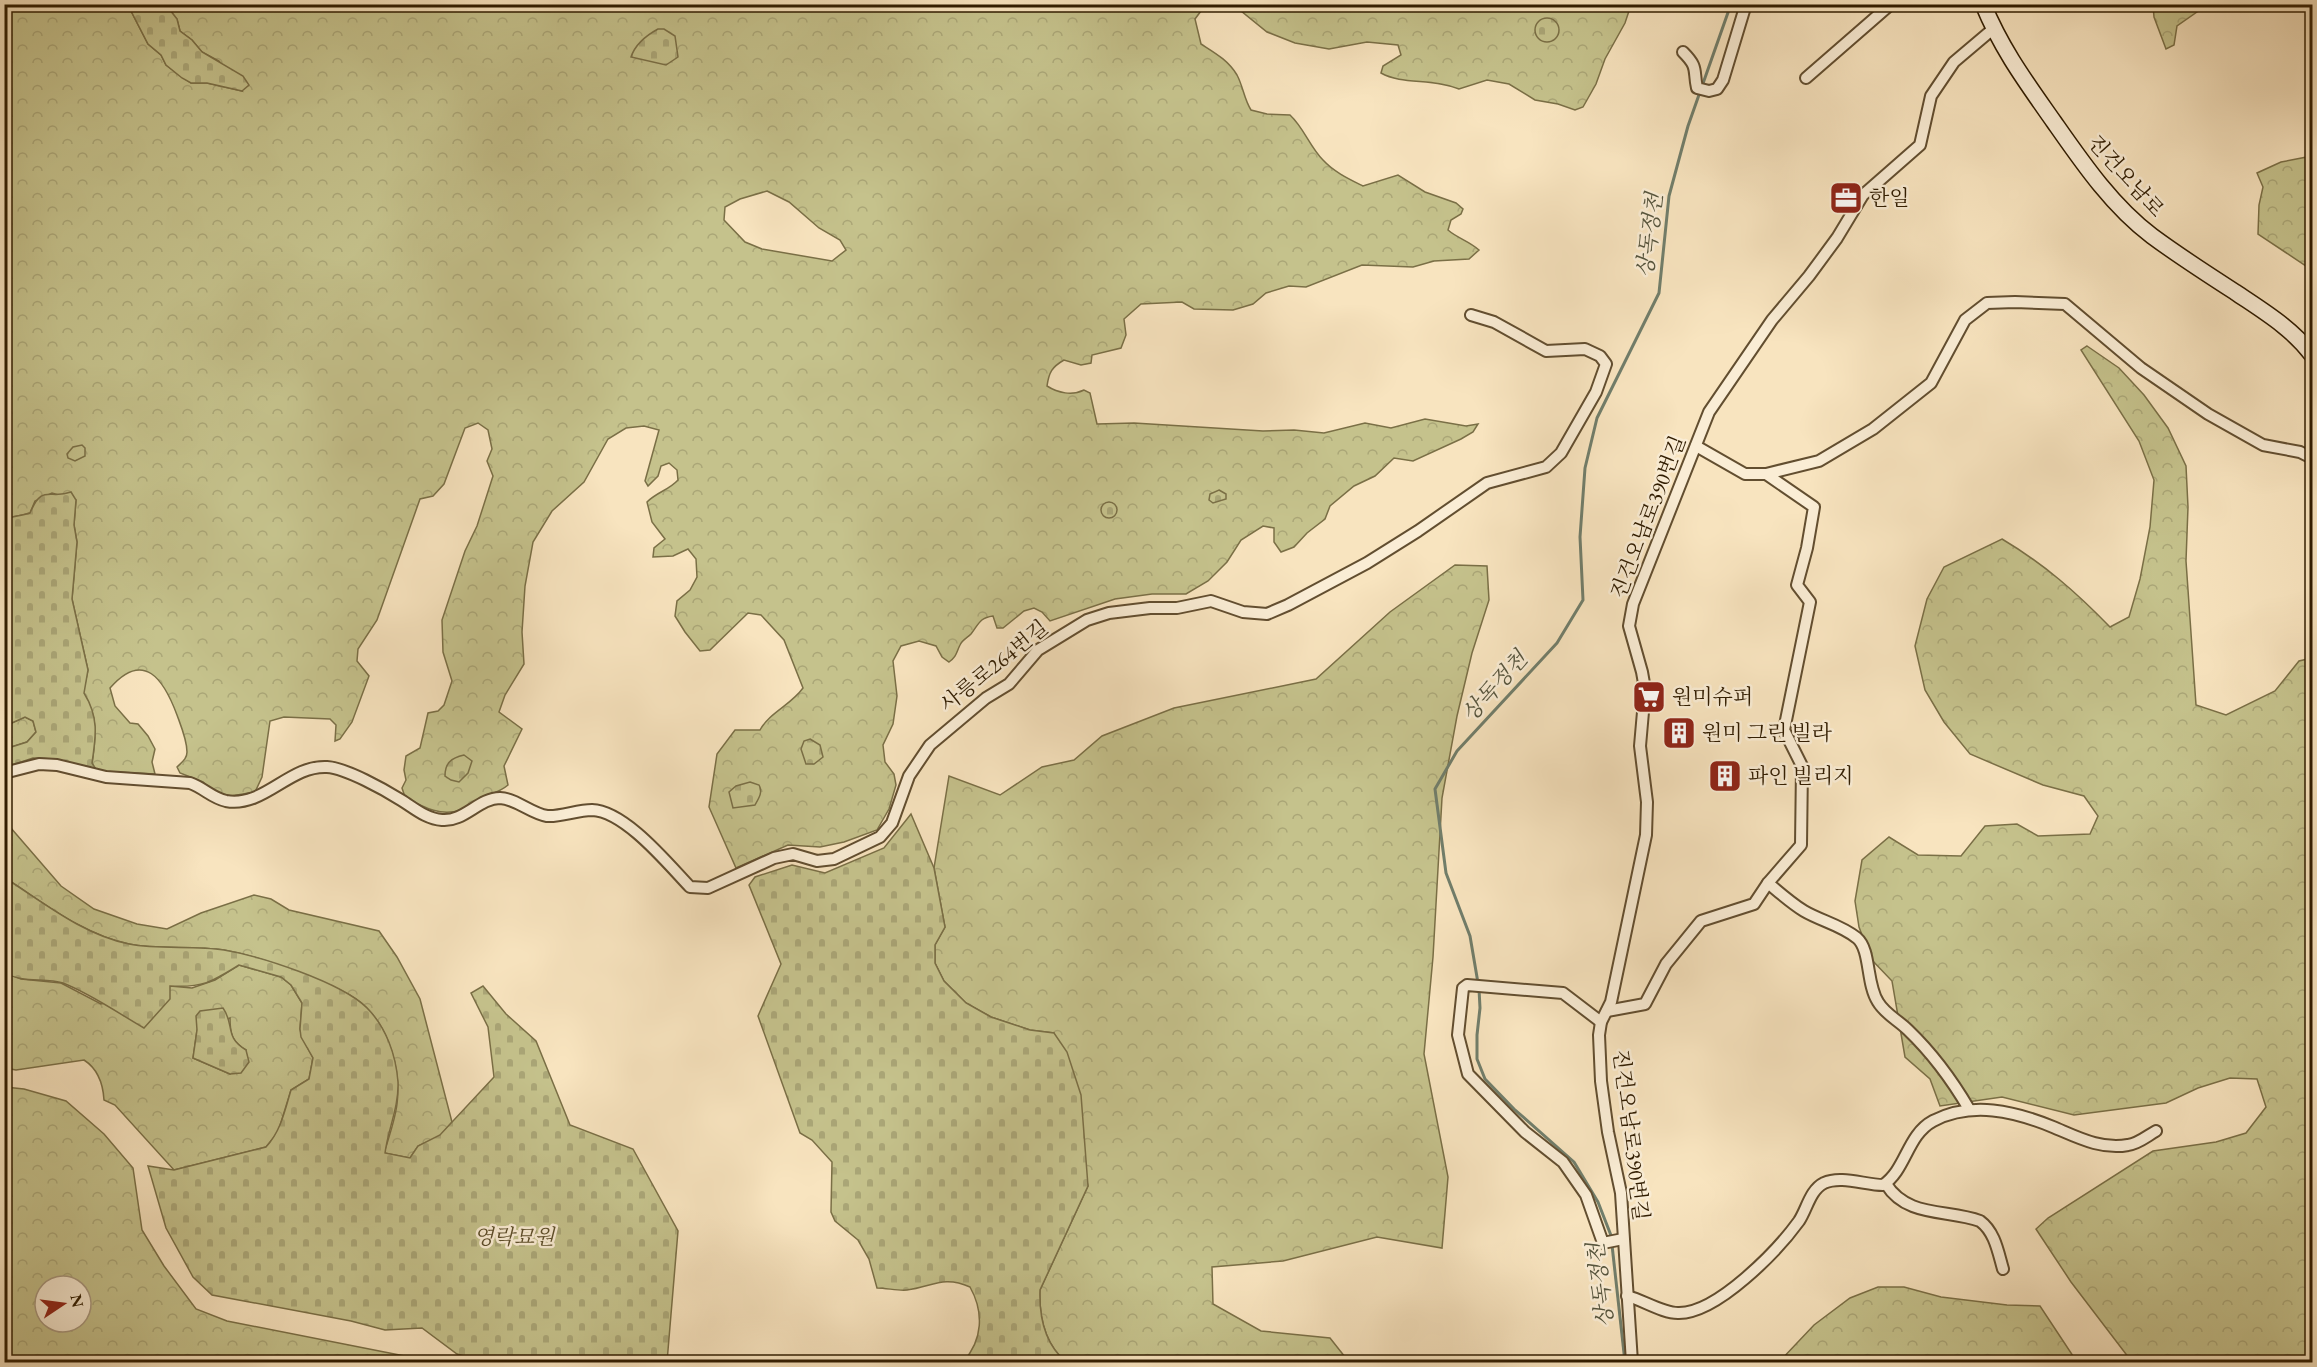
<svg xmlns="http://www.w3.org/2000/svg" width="2317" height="1367" font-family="'EB Garamond','Noto Serif KR',serif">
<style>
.forest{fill:url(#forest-crowns);stroke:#7a6f46;stroke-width:1.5;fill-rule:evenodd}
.cemetery{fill:url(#cemetery-stones);stroke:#7a6f46;stroke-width:1.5}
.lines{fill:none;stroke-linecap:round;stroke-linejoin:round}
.stream{stroke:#717e6b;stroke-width:3}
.minor-casing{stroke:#624e30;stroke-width:14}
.secondary-casing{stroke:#301c00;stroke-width:18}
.minor{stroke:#faedd5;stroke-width:10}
.secondary{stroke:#faedd5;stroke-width:15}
.labels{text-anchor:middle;stroke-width:5;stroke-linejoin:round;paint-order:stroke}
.street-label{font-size:21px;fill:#301c00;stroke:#faedd5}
.poi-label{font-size:21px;fill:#301c00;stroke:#faedd5;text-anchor:start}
.park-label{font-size:21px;font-style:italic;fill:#5d4e2a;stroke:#faedd5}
.water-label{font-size:22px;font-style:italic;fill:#56553e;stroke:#faedd5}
</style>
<defs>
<pattern id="forest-crowns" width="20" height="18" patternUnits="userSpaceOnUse" patternTransform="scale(1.5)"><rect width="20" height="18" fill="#c5c28c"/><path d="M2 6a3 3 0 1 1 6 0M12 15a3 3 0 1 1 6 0" fill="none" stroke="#aaa677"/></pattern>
<pattern id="cemetery-stones" width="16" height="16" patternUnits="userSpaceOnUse" patternTransform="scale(1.5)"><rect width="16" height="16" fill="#c5c28c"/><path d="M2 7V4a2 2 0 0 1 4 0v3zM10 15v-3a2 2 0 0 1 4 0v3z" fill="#aaa677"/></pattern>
</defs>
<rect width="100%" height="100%" fill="#f8e4bf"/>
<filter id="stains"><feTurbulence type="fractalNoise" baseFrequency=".00333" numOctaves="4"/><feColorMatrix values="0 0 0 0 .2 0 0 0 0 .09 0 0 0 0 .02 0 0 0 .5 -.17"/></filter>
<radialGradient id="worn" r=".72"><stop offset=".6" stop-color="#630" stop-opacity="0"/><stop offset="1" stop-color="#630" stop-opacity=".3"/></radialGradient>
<!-- forest -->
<g class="forest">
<path d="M5 5H130L131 11 148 44 161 55 166 65 191 83H207L242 91 219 61 202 52 192 40 180 31 177 19 166 5H1211L1204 7 1195 19 1201 44C1215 53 1228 60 1237 75 1243 86 1244 99 1251 110L1267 114 1290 115C1304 128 1310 147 1323 160 1334 172 1349 179 1363 186L1398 175 1425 192 1456 203 1463 209 1461 214 1451 220 1448 230C1457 238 1469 241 1479 250L1469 259 1434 261 1413 267 1362 265 1306 287 1289 286 1266 293 1253 304 1233 310 1194 309 1182 302 1141 304 1124 319 1126 335 1121 348 1092 355 1091 363 1081 365 1064 360C1052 367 1049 372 1047 386 1058 393 1072 396 1084 390L1090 393 1097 424 1134 423 1263 431 1294 430 1324 433 1365 423 1391 428 1425 419 1466 426 1478 424 1473 432 1461 439 1413 461 1394 458 1375 476 1354 486 1330 506 1325 519 1307 533 1294 547 1281 552 1274 542V528L1263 526 1241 540 1227 562 1208 581 1186 594H1152L1115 599 1050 621 1042 612 1034 608 1024 611 1003 628H997L993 616C979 618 979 624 971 634 967 638 962 640 960 645 956 653 957 656 949 662L942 657 936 646 919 641 901 646 893 661 897 696 893 724 883 745 885 762 894 774 896 785 889 809 877 830 844 842 820 847 788 845 736 868 709 807 717 754 735 730H760C770 712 791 705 803 688L784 640 761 615 748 613 710 650 700 651 685 632 675 616 677 601 690 590 697 577 696 559 688 549 673 556 653 557 654 548 665 539 652 522 647 502C657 492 669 490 678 480L677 470 669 463 661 466 658 476 648 486 645 481 659 430 644 426 626 428 608 439 584 482 552 511 533 542 525 586 522 632 524 664 505 695 499 712 522 729 504 766 508 785C500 792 493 793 483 797 475 800 470 806 463 809 442 818 423 807 405 797L402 788 406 780 404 770 406 756 420 748 428 713 438 711 444 705 452 681 443 652 442 620 465 551 477 526 493 476 487 461 492 449 488 430 478 423 465 428 444 484 433 496 420 499 377 620 358 649 357 661 369 676 352 722 340 739 335 741 336 725 330 719 284 717 270 721 262 777 255 792 231 796 216 794 203 782 180 773 177 767C182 762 187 759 187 752 187 740 181 726 177 715 164 680 144 649 110 688L115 706 130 723 138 724 148 736 155 749 152 762 155 774 97 771 92 764C96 737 99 717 83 693L88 670 72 599 77 542 74 525 76 500 52 493 35 501 30 513C22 516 9 516 5 520ZM767 191 789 202 819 228 840 240 846 250 832 261 762 249 745 242 724 220 725 207 740 199Z"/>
<path d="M1226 5H1631L1625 23 1605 59 1596 84 1583 107 1575 110 1558 104 1535 100 1509 84 1487 80 1459 89C1433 78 1402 85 1381 73L1383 66 1401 55 1398 45 1367 42 1329 49 1295 43 1267 32 1236 7Z"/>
<path d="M2153 5V4L2207 5 2177 26 2174 45 2166 49 2154 17Z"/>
<path d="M2312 156V270L2258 234 2259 205 2263 187 2257 173 2281 162Z"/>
<path d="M2087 346 2119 368 2144 395 2168 428 2186 466 2188 507 2186 561 2196 705 2226 715 2275 691 2299 661 2312 658V1362H2132L2071 1282 2036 1229 2048 1218 2153 1151 2216 1142 2246 1133 2266 1107 2257 1079 2230 1078 2198 1088 2166 1103 2074 1115 2002 1097 1940 1106 1930 1079 1905 1057 1892 981 1871 959 1859 927 1855 901 1862 860 1889 837 1918 855 1961 856 1985 826 2017 824 2038 836 2090 834 2098 816 2084 796 2043 785 1970 754 1944 722 1925 690 1915 646 1927 599 1944 567 2002 539C2044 564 2076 592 2110 627L2129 617 2140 579 2150 527 2154 480 2139 441 2081 350Z"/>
<path d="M1455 565 1487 566 1489 600 1472 653 1457 716 1442 798 1433 957 1424 1054 1448 1177 1442 1248 1377 1237 1283 1261 1212 1267 1213 1304 1261 1331 1330 1338 1349 1362H1066C1045 1344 1039 1317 1040 1290L1088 1186 1054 1033 1030 1030 991 1017 966 1003 944 981 935 963V945L945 927 934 868 949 776 1000 795 1042 767 1074 760 1102 736 1174 708 1316 679 1390 612Z"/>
<path d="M25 717 33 721 36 732 27 742 5 749V726Z"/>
<path d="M4 820 61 886 94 909 137 924 167 929 201 913 254 895 271 899 289 910 379 931 397 957 420 999 452 1122 440 1136 418 1146 410 1158 384 1153C389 1137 395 1120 397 1104 401 1071 390 1031 366 1007 351 992 326 984 306 976 280 965 252 955 224 950 193 945 160 950 129 944 83 935 43 902 5 878Z"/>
<path d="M239 965 281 977 291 985 302 1003 300 1029 302 1037 313 1058 309 1079 291 1090 278 1132 266 1147 174 1170 115 1105 104 1100C103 1083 98 1069 84 1060L16 1070 5 1068 4 972 21 979 61 983 101 1004 170 986 192 988 215 980ZM230 1018C230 1034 232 1042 246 1050L230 1074 193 1058 197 1030Z"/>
<path d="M5 1087 24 1089 66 1101 104 1134 133 1168 142 1230 164 1266 196 1309 227 1321 435 1362H5ZM45 1286H81V1322H45Z"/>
<path d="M1878 1287H1904L1941 1297 2007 1305 2040 1306 2077 1362H1779L1814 1325 1850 1298Z"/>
</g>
<!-- cemetery -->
<g class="cemetery">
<path d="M130 5H166L177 19 180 31 192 40 202 52 243 76 249 85 242 91 207 83H191L182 78 166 65 161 55 148 44 131 11Z"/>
<circle cx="1547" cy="30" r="12"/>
<path d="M658 29H664L675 36 678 57 666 65 631 57C635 45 647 35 658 29Z"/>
<path d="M82 445 85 448V456L75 461 68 458 67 454 73 447Z"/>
<path d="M1219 490 1226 494V499L1213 503 1209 500 1210 494Z"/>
<path d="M71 492 76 500 74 525 77 542 72 599 88 670 84 693C99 717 96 736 92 763L97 771 54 759 33 758 6 767 5 749 27 742 36 732 33 721 25 717 5 726 7 679 4 671 5 520C9 516 22 516 30 513 43 483 49 500 71 492Z"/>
<circle cx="1109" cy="510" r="8"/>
<path d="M810 739 820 745 823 757 814 764H806L801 749 804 741Z"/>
<path d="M464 755 472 761 468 773 459 782 451 780 445 776C445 763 451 758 464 755Z"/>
<path d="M750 782 759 785C763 792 759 798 755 805L733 808 729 792 736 786Z"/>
<path d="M911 814 934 868 945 927 935 945V963L944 981 966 1003 991 1017 1030 1030 1054 1033 1067 1052 1081 1095 1088 1186 1040 1290C1039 1317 1045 1344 1066 1362H963C983 1340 984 1312 970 1287 943 1275 932 1287 907 1290 898 1291 887 1288 877 1288L869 1259 858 1240 835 1221 831 1212 832 1162 812 1140 800 1133 758 1016 781 964 749 885 755 877 792 865 825 873 884 848Z"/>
<path d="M5 878C43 902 83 935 129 944 160 950 193 945 224 950 260 956 341 982 367 1008 386 1027 396 1055 398 1082 399 1107 388 1129 385 1153L410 1158 418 1146 440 1135 494 1077 488 1027 471 993 483 986 506 1014 536 1041 570 1125 633 1149 678 1231 667 1362 481 1361 457 1354 422 1328 385 1330 351 1321 212 1295 193 1277 166 1228 148 1166 174 1170 266 1147C281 1131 285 1110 291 1090L309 1079 313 1058 301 1037 300 1029 302 1003 291 985 281 977 239 965C212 982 202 988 170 986V999L144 1028C118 1013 91 994 63 983 44 977 22 984 4 972Z"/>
<path d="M223 1008C235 1025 224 1037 246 1050L249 1062 241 1073 230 1074 193 1058 197 1030 196 1016 200 1011Z"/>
</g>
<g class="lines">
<!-- stream -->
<g class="stream">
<path d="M1478 983 1470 936 1446 873 1435 789 1457 751 1557 643 1583 600 1580 537 1585 468 1597 418 1659 293 1669 196 1688 126 1731 4"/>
<path d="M1479 989 1480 1008 1477 1035V1059L1485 1079 1514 1109 1574 1162 1598 1202 1612 1238"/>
<path d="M1612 1245 1625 1362"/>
</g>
<!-- minor casing -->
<g class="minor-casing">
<g id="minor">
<path d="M1683 52C1699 68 1693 70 1697 88L1709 91 1717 89 1723 80 1746 4"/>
<path d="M1806 78 1891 4"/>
<path d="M1696 446 1745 474H1766L1819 461 1873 429 1931 383 1965 320 1987 303 2015 302 2065 304 2141 368 2208 414 2263 445 2300 452 2312 458"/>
<path d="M4 773 39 764 57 765 106 777 190 783C204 788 212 798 226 801 264 808 289 765 327 767 346 768 385 790 401 800 414 808 426 819 442 820 464 822 479 798 500 798 517 799 530 813 547 816 561 817 577 810 592 810 625 811 668 864 690 887L708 888 774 858 793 854 817 861 834 859 880 837 892 823 909 776 930 745 986 698 1009 684 1038 650 1087 620 1109 613 1150 608H1177L1211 601 1243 612 1267 614 1288 605 1367 563 1418 531 1487 483 1546 467 1561 453 1596 392 1606 364 1600 356 1585 349 1546 351 1494 322 1471 315"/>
<path d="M1768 883C1780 893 1791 903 1804 911 1821 921 1841 925 1857 938 1871 950 1866 984 1878 1002 1885 1014 1898 1020 1908 1030 1932 1053 1952 1080 1969 1109"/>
<path d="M1607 1011 1645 1004 1666 964 1701 921 1754 904 1768 883 1801 845 1802 766 1784 730 1810 602 1797 585 1807 548 1814 507 1766 474"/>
<path d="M1601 1022 1563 993 1467 985 1463 988 1458 1035 1468 1074 1525 1132 1563 1162 1586 1195 1603 1243 1623 1239"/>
<path d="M1886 1184C1907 1218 1948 1209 1980 1221 1995 1232 1998 1252 2003 1269"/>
<path d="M1627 1296C1643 1300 1662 1313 1678 1313 1717 1314 1778 1250 1799 1221 1807 1209 1810 1190 1824 1183 1841 1175 1865 1185 1883 1185 1906 1170 1907 1135 1933 1121 1972 1101 2014 1111 2053 1127 2077 1137 2101 1150 2128 1145 2138 1144 2147 1136 2156 1131"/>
<path d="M1632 1362 1621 1193 1608 1132 1601 1081 1599 1035 1601 1022 1611 1002 1646 835 1647 802 1640 746 1645 689 1642 672 1629 626 1633 604 1709 412 1772 320 1809 276 1837 238 1863 195 1920 145 1931 96 1954 62 1993 29"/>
</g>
</g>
<!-- secondary casing -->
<g class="secondary-casing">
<path id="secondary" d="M1983 4C2002 50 2026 82 2054 122 2082 162 2112 206 2152 236 2179 256 2207 274 2235 292 2263 311 2292 328 2312 355"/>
</g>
<!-- minor -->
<use href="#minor" class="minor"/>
<!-- secondary -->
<use href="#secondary" class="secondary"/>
</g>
<!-- icons -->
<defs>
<g id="office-square" transform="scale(1.725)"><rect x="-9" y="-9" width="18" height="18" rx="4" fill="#8f2418" stroke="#faedd5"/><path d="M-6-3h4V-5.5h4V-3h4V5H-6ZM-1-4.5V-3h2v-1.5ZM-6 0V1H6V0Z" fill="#fff"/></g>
<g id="supermarket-square" transform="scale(1.725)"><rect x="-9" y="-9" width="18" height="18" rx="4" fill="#8f2418" stroke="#faedd5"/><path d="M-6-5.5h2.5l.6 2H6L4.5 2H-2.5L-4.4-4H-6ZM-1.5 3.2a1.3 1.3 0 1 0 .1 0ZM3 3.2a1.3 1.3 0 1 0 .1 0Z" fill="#fff"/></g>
<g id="building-square" transform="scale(1.725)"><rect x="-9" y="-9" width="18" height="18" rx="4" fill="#8f2418" stroke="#faedd5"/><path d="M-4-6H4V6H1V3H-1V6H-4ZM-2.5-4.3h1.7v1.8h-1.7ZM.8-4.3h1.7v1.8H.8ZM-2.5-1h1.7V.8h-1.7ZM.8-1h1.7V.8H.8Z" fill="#fff"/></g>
</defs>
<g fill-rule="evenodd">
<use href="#office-square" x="1846" y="198"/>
<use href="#supermarket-square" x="1649" y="697"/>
<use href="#building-square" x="1679" y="733"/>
<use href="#building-square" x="1725" y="776"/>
</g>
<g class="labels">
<!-- street labels -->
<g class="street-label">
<text transform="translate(2126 176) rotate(48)" y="7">진건오남로</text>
<text transform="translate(1648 517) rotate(-69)" y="7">진건오남로390번길</text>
<text transform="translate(994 666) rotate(-39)" y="7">사릉로264번길</text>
<text transform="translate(1631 1135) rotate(83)" y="7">진건오남로390번길</text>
</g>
<!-- poi labels -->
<g class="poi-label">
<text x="1869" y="205">한일</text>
<text x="1672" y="704">원미슈퍼</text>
<text x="1702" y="740">원미 그린 빌라</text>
<text x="1748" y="783">파인 빌리지</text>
</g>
<!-- park labels -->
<g class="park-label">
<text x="514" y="1244">영락묘원</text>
</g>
<!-- water labels -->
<g class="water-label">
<text transform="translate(1649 235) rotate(-83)" y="8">상독정천</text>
<text transform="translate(1494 686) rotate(-48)" y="8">상독정천</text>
<text transform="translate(1600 1285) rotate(-97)" y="8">상독정천</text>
</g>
</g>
<!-- margin -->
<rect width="2317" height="1367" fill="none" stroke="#f8e4bf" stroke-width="24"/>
<rect x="6" y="6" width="2305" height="1355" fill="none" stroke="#301c00" stroke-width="3"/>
<rect x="12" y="12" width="2293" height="1343" fill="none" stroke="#301c00" stroke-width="1.5"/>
<!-- north arrow -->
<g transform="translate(63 1304) rotate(77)"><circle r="28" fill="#faedd5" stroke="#a99980" stroke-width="1.5"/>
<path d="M0-4.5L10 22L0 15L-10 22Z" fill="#8f2418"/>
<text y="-9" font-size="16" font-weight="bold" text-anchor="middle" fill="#301c00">N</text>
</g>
<rect width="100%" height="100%" filter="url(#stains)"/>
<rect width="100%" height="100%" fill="url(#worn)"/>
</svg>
